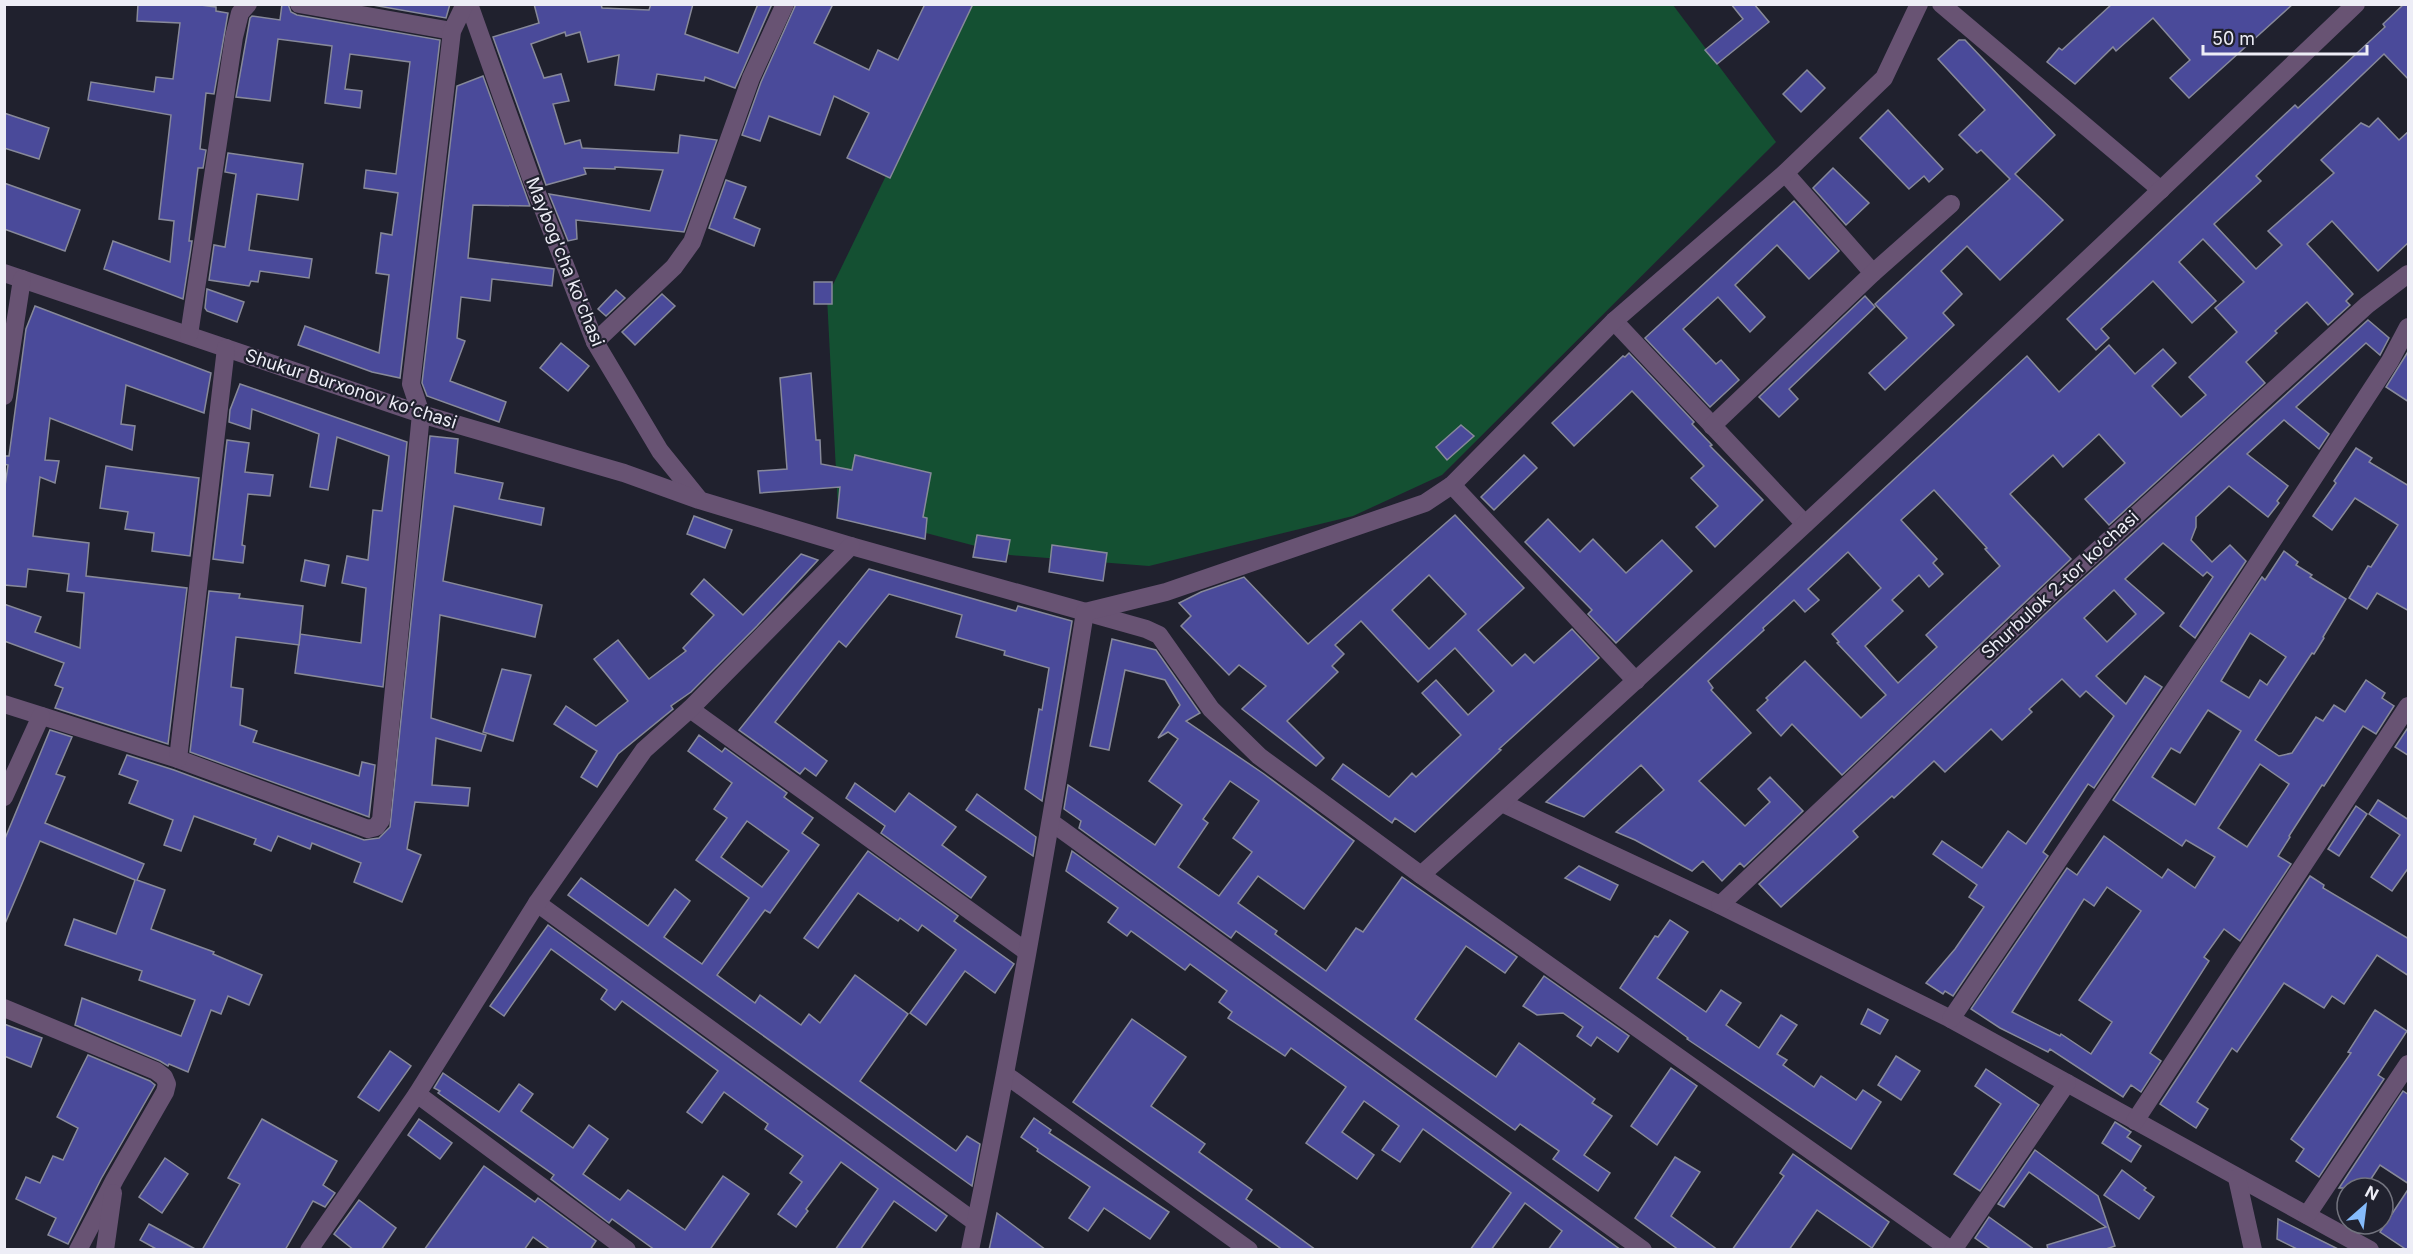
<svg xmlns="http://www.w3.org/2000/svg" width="2413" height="1254" font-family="Inter,sans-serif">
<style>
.green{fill:#145032}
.building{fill:#4a4a9a;stroke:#87899a;stroke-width:1.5;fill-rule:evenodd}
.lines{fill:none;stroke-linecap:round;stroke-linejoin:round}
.minor{stroke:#685373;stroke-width:18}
.labels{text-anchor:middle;stroke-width:4.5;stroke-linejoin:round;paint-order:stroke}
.street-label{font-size:18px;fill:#ededf6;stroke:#20212e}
</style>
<rect width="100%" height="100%" fill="#20212e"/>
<!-- green -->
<path class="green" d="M969 5H1673L1776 142 1442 475 1353 516 1149 566 1010 555 838 510 827 297Z"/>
<!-- building -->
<g class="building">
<path d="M138 4H193L216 7V11L228 13 214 94 206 93 200 149 206 150 203 168H198L189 241H192L183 299 104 269 113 241 170 262 174 221 159 219 171 115 88 100 91 82 154 92 156 77 173 79 180 23 137 21Z"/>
<path d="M282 4H288L291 12 297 15 440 40 400 378 372 372 298 345 305 326 379 353 389 275 376 273 381 233 392 235 398 193 364 188 366 170 396 174 410 62 350 54 345 89 362 91 360 108 325 103 332 46 278 39 270 101 236 97 250 18 252 16 280 20Z"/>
<path d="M367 4H450L446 18Z"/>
<path d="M534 4H601L602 8 649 10 651 4H693L685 34 738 53 758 4H772L735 88 705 77 704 81 657 74 654 90 615 85 619 55 588 62 580 32 566 36 565 32 531 44 544 78 561 74 569 101 553 104 565 144 580 140 582 148 678 153 680 135 717 140 684 232 576 220 577 239 568 241 549 194 650 211 663 170 615 167V169L584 168 586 174 546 185 493 37 539 23Z"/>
<path d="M796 4H833L814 43 869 70 878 50 898 60 925 4H973L890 178 847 158 869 113 834 96 820 135 769 116 760 141 742 135 761 82Z"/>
<path d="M1731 4H1754L1769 22 1717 64 1705 50 1743 19Z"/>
<path d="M2112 4H2293L2189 98 2170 78 2190 60 2153 18 2116 51 2113 47 2075 84 2047 62 2059 48 2062 50Z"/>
<path d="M2404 4H2409V80L2384 54 2256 176 2261 181 2214 224 2256 269 2282 245 2268 231 2334 173 2321 160 2361 123 2369 127 2378 118 2399 140 2409 131V242L2378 271 2332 221 2307 244 2353 294 2346 301 2350 305 2328 325 2307 302 2275 331 2277 333 2246 362 2265 383 2109 525 2085 499 2125 463 2099 434 2063 467 2053 455 2010 494 2071 559 1842 775 1792 724 1781 736 1757 710 1768 700 1766 698 1805 661 1861 718 1886 695 1837 643 1839 642 1832 634 1881 588 1848 552 1808 589 1819 600 1805 612 1794 600 1763 628 1764 630 1708 681 1713 688 1711 690 1751 733 1699 781 1745 826 1770 802 1758 789 1770 777 1803 811 1744 867 1740 863 1722 881 1703 861 1692 871 1635 840 1616 832 1664 790 1641 765 1584 817 1546 802 2027 356 2059 392 2109 345 2135 374 2163 349 2176 363 2152 386 2181 417 2206 395 2189 377 2237 332 2215 308 2244 282 2203 239 2179 262 2216 301 2192 323 2153 281 2101 329 2109 338 2096 350 2067 319 2295 105 2298 108 2385 27 2383 24ZM1934 490 1987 548 1985 549 2000 566 1926 635 1937 647 1898 683 1865 646 1903 611 1892 600 1919 575 1929 587 1943 574 1933 563 1937 559 1901 520Z"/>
<path d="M1959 40H1965L2055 135 2015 174 2063 220 2000 280 1967 246 1941 271 1962 294 1943 313 1954 325 1885 390 1869 373 1907 338 1875 304 2010 179 1981 150 1977 153 1959 135 1985 110 1938 59Z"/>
<path d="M1807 70 1825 88 1801 112 1783 94Z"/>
<path d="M483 76 530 206 473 205 468 258 554 269 552 286 492 279 490 301 461 297 457 338 465 341 450 381 506 402 499 422 427 396 422 383 457 86Z"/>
<path d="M1888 110 1943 169 1929 182 1924 176 1909 189 1860 138Z"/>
<path d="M4 113 49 128 39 159 4 148Z"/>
<path d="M228 153 303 164 298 200 257 194 249 250 312 259 309 278 260 271 258 282 251 281 249 286 209 280 214 245 225 247 236 174 225 172Z"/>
<path d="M1833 168 1869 203 1846 225 1813 188Z"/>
<path d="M726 180 746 187 734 218 760 229 754 246 709 228Z"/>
<path d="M4 183 80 210 65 251 4 229Z"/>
<path d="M1794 201 1839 251 1809 279 1777 245 1735 285 1765 317 1750 332 1718 297 1683 329 1716 364 1721 360 1739 380 1710 407 1645 338Z"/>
<rect x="814" y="282" width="18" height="22"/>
<path d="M207 289 244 302 237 322 207 311 205 308Z"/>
<path d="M616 290 625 298 606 316 598 309Z"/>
<path d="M662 294 675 306 635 345 622 332Z"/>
<path d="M1865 296 1875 307 1789 389 1798 399 1779 417 1759 397Z"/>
<path d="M35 306 211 373 204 413 126 385 121 424 135 426 132 450 50 418 45 460 59 461 55 483 40 477 33 536 89 543 86 576 187 588 168 744 55 708 63 688 55 685 64 663 4 641V604L41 617 35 632 80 648 84 593 67 591 69 574 28 569 26 587 4 585V493L8 465 4 464V456H9L26 329Z"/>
<path d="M2368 320 2389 338 2380 355 2366 343 2296 407 2329 434 2319 449 2284 420 2247 454 2288 486 2277 501 2279 503 2268 517 2229 486 2196 517V527L2191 540 2212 562 2230 545 2246 561 2195 638 2180 626 2213 577 2207 572 2203 576 2163 543 2125 579 2164 613 2096 676 2126 704 2145 676 2162 687 2094 788 2088 784 2043 852 2048 856 1953 996 1945 991 1943 994 1926 983 1955 949 1984 907 1969 897 1977 885 1933 854 1942 841 1982 868 2008 831 2026 844 2114 716 2086 691 2080 697 2062 679 2029 709 2032 712 2002 740 1991 729 1945 772 1934 761 1894 798 1892 796 1853 831 1858 837 1781 907 1759 884 2062 598ZM2114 590 2136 614 2107 642 2084 618Z"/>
<path d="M561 343 589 366 568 391 540 368Z"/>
<path d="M2409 350V402L2386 387Z"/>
<path d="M1629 353 1694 422 1692 424 1712 445 1710 446 1763 500 1715 547 1696 527 1718 506 1691 478 1704 466 1632 391 1574 446 1552 423 1623 356 1625 357Z"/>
<path d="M811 373 816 440H820L821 464 852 470 855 455 931 473 923 517 927 518 925 539 837 518 840 487 760 493 758 471 787 469 780 378Z"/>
<path d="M240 384 407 442 383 687 295 673 300 634 361 643 366 588 342 583 347 556 368 560 373 510 382 511 389 456 337 437 328 490 310 487 319 434 252 409 250 429 229 422 230 410Z"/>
<path d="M1461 425 1474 436 1447 460 1436 447Z"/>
<path d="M430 436 458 439 455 473 503 483 499 499 544 508 541 525 454 506 443 581 542 605 535 637 440 615 431 718 486 735 481 751 436 738 432 785 470 788 468 806 415 802 407 849 421 855 402 902 354 882 361 863 312 843 310 849 278 836 271 851 254 844 256 839 194 816 181 851 164 845 173 820 129 803 138 781 119 774 127 755 174 770 364 840 379 838 390 827Z"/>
<path d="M227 440 249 443 245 472 273 475 270 496 248 494 242 545 245 546 243 563 213 559Z"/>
<path d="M2356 448 2372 458 2369 462 2409 486V611L2377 593 2367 609 2349 598 2368 566 2371 567 2398 525 2355 498 2332 530 2313 516 2336 483 2334 481Z"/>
<path d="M1524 455 1537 468 1494 510 1481 497Z"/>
<path d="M106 466 199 478 190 556 152 551 154 533 125 529 128 512 100 508Z"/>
<path d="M1455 515 1524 588 1478 630 1512 666 1525 654 1534 663 1572 629 1599 658 1499 749 1501 750 1415 832 1395 818 1392 823 1332 779 1343 764 1389 797 1412 773 1416 777 1461 735 1422 693 1436 680 1468 715 1494 691 1455 648 1418 682 1361 621 1335 645 1344 654 1332 666 1338 672 1287 721 1324 758 1316 766 1242 709 1266 686 1239 665 1229 675 1181 626 1191 616 1179 603 1201 592 1244 577 1308 644ZM1429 575 1466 614 1429 649 1392 610Z"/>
<path d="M694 516 732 530 725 548 687 534Z"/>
<path d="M1548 519 1580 552 1593 539 1626 573 1662 540 1692 571 1616 643 1588 614 1592 610 1525 542Z"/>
<path d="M977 535 1010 540 1006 562 973 557Z"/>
<path d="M1052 545 1107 553 1103 581 1049 572Z"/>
<path d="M2284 551 2298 562 2296 565 2312 575 2310 577 2346 599 2323 637 2324 638 2314 654 2312 653 2255 740 2279 756 2292 753 2316 717 2323 721 2334 705 2345 712 2366 680 2385 693 2382 698 2394 706 2376 734 2363 726 2324 786 2322 785 2289 836 2290 837 2278 856 2291 864 2240 941 2224 929 2204 957 2209 961 2150 1053 2161 1061 2141 1092 2131 1085 2123 1097 2050 1049 2048 1052 2000 1028 1971 1009 2067 868 2077 875 2104 836 2162 878 2168 869 2195 888 2215 857 2186 840 2182 846 2113 800 2262 577 2265 580ZM2250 633 2286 657 2267 685 2260 680 2249 698 2221 681ZM2208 710 2241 731 2195 805 2152 777 2171 748 2180 753ZM2260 764 2289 784 2247 847 2218 828ZM2107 887 2141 911 2079 1000 2112 1022 2091 1054 2061 1034 2060 1036 2012 1012 2084 899 2094 906Z"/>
<path d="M801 554 818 560 757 626 691 692 671 706 673 709 618 754 597 787 581 777 597 751 554 724 566 706 596 726 628 701 594 659 618 640 649 679 686 651 683 648 714 615 691 594 704 579 743 615Z"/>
<path d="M305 560 329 565 325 586 301 581Z"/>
<path d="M869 569 1016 611 1018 606 1072 621 1042 801 1025 789 1039 709 1042 710 1049 668 1004 655 1005 651 956 637 962 615 889 594 846 647 839 641 775 722 827 761 816 776 805 768 800 774 739 730Z"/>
<path d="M209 591 240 594 239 598 303 606 299 645 236 637 231 687 243 689 240 725 257 731 253 742 359 776 362 762 375 765 369 817 190 752Z"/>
<path d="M1112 639 1156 650 1200 713 1186 721 1264 774 1354 841 1304 909 1258 876 1238 903 1277 931 1275 934 1326 971 1356 928 1363 932 1402 877 1517 957 1505 973 1466 946 1415 1019 1496 1077 1519 1043 1595 1099 1592 1103 1612 1116 1584 1155 1610 1173 1598 1191 1553 1159 1559 1151 1520 1124 1515 1130 1236 931 1231 938 1079 828 1081 821 1064 809 1068 785 1155 845 1182 805 1149 781 1178 739 1168 732 1158 738 1180 705 1165 680 1125 670 1109 750 1090 746ZM1230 781 1259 801 1233 838 1252 852 1219 896 1178 867 1208 823 1203 819Z"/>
<path d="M502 669 531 675 513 741 483 732Z"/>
<path d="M2409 726V756L2395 747Z"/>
<path d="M50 730 72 737 56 774 65 777 45 823 144 864 137 880 165 890 151 929 214 952 213 954 262 975 249 1005 228 996 221 1014 211 1010 188 1072 169 1064 168 1066 160 1061 75 1025 82 998 181 1036 195 1000 139 980 142 971 65 945 74 919 116 934 135 880 40 841 4 926V841Z"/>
<path d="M699 735 722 752 725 748 787 793 784 797 813 818 802 833 819 845 770 913 765 910 717 975 755 1003 760 995 801 1025 809 1014 820 1023 855 975 908 1014 860 1081 956 1151 967 1136 980 1144 972 1186 568 895 581 878 648 926 675 889 690 901 664 937 702 964 749 898 696 860 727 818 714 809 732 783 688 751ZM747 821 789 851 762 887 721 857Z"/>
<path d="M855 783 895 812 909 793 956 827 942 845 986 877 971 898 881 833 885 826 846 798Z"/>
<path d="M977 794 1036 837 1033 856 966 810Z"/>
<path d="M2378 800 2409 820V867L2392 891 2371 877 2400 835 2369 814Z"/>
<path d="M2356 806 2367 814 2339 856 2328 849Z"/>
<path d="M868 851 958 916 954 921 1014 964 995 993 965 971 926 1025 910 1013 956 950 922 925 918 931 900 918 898 921 858 893 818 948 804 938Z"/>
<path d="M1072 851 1331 1039 1621 1250H1548L1562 1231 1525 1203 1491 1250H1470L1511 1193 1423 1129 1400 1162 1382 1150 1399 1126 1364 1101 1342 1132 1374 1155 1357 1179 1306 1143 1346 1087 1291 1048 1285 1056 1228 1018 1232 1012 1219 1002 1227 991 1190 964 1185 970 1131 931 1127 936 1108 922 1118 908 1066 871Z"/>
<path d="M1579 866 1618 885 1610 900 1565 878Z"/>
<path d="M2310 876 2324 885 2323 888 2409 939V976L2377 955 2344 1004 2332 996 2324 1008 2284 983 2237 1052 2232 1048 2197 1102 2208 1109 2196 1128 2160 1104Z"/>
<path d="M1670 920 1688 932 1657 978 1706 1012 1721 990 1741 1003 1726 1025 1759 1048 1781 1015 1797 1025 1777 1054 1787 1060 1783 1065 1814 1087 1821 1076 1856 1100 1863 1090 1881 1102 1851 1149 1687 1039 1688 1038 1620 988 1655 936 1658 937Z"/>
<path d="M548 925 947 1216 936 1231 894 1201 860 1250H835L878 1189 841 1162 806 1209 808 1211 796 1227 778 1214 802 1182 790 1173 803 1156 765 1129 768 1124 724 1092 702 1123 687 1112 718 1071 622 1001 615 1010 601 999 607 990 551 949 504 1016 490 1006Z"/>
<path d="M1544 976 1629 1036 1618 1052 1597 1037 1591 1046 1577 1036 1583 1027 1563 1013 1537 1015 1523 1006Z"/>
<path d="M1868 1009 1888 1020 1880 1034 1861 1024Z"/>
<path d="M2375 1010 2407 1031 2378 1075 2384 1079 2319 1177 2296 1161 2304 1149 2291 1139 2351 1053 2348 1052Z"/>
<path d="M1132 1019 1186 1057 1151 1106 1205 1144 1199 1152 1252 1190 1246 1199 1316 1250H1283L1073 1102Z"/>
<path d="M4 1024 42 1038 31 1067 4 1056Z"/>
<path d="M390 1051 411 1066 379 1111 358 1097Z"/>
<path d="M88 1055 150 1081 155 1085 101 1179 68 1244 48 1235 56 1218 16 1199 26 1177 40 1183 53 1156 63 1160 78 1128 57 1117Z"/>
<path d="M1896 1056 1920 1071 1901 1100 1878 1085Z"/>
<path d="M1671 1068 1697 1086 1657 1145 1631 1126Z"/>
<path d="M1986 1069 2039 1105 1980 1191 1954 1174 2001 1104 1975 1086Z"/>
<path d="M443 1073 499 1112 519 1084 533 1094 521 1111 573 1148 589 1125 608 1139 583 1174 620 1200 628 1190 685 1230 723 1176 749 1194 711 1248 713 1250H655L612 1219 609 1223 551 1179 554 1175 438 1093 440 1091 434 1088Z"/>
<path d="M2403 1091 2409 1095V1184L2380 1165 2365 1188H2339Z"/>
<path d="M1034 1118 1051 1130 1049 1133 1169 1212 1150 1239 1104 1208 1088 1231 1069 1218 1090 1187 1037 1151 1038 1149 1021 1137Z"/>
<path d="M262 1119 337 1161 323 1185 335 1193 325 1207 313 1201 285 1250H202L240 1184 228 1178Z"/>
<path d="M419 1119 452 1143 440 1159 408 1135Z"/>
<path d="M2115 1122 2131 1132 2127 1137 2141 1146 2131 1162 2102 1143Z"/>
<path d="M2035 1150 2098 1196 2115 1246 2103 1250H2048L2047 1245 2106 1227 2029 1172 2004 1207 1998 1204Z"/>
<path d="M1793 1154 1889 1222 1872 1248 1817 1210 1789 1250H1732L1784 1176 1780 1173Z"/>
<path d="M1675 1157 1700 1172 1671 1216 1718 1250H1679L1635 1218Z"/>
<path d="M165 1158 188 1174 162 1213 139 1197Z"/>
<path d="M484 1166 535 1202 538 1198 596 1241 590 1250H551L533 1237 524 1250H424Z"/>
<path d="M2122 1170 2146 1188 2144 1190 2154 1197 2139 1219 2104 1195Z"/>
<path d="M2409 1188V1250H2407L2380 1232Z"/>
<path d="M359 1200 396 1228 381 1250H354L334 1234Z"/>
<path d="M997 1213 1046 1250H989Z"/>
<path d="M1989 1217 2035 1250H1992L1975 1238Z"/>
<path d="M2278 1219 2340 1250H2299L2277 1239Z"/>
<path d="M149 1224 197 1250H158L140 1240Z"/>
</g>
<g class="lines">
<!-- minor -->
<g class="minor">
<path d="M299 4 452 31"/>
<path d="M469 4 531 178 595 342 660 451 698 498"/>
<path d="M1941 4 2161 190"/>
<path d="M1785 173 1873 273"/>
<path d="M4 273 421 414 624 473 699 500 851 546 1146 629 1159 635 1211 709 1259 756 1421 875 1951 1250"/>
<path d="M1614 321 1805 524"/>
<path d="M189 335 234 37 240 13 248 4"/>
<path d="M595 342 674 267 692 242 751 78 785 4"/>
<path d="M4 396 22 279"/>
<path d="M1712 426 1873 273 1951 204"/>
<path d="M1452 485 1636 681"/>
<path d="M4 704 178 759 368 829 376 827 381 820 421 414 411 384 452 31 465 4"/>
<path d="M690 709 1027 952"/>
<path d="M178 759 226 348"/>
<path d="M4 797 41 716"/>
<path d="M1502 803 1720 905 1951 1019 2370 1250"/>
<path d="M1051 822 1643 1250"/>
<path d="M1421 875C1738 591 2048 298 2356 4"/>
<path d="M537 903 975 1222"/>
<path d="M1720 905 2054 590 2367 305 2408 274"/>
<path d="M4 1008 156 1071 164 1077 167 1084 165 1092 115 1179 78 1250"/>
<path d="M1951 1019 2209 638 2390 361 2408 327"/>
<path d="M1006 1075 1249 1250"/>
<path d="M417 1094 627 1250"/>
<path d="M2135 1121 2408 706"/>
<path d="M2237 1178 2253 1250"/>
<path d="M2307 1215 2408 1064"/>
<path d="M105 1250 113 1193"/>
<path d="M309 1250 417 1094 537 903 644 750 690 709 851 546"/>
<path d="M970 1250C1014 1038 1051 825 1085 612L1166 592 1425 503 1452 485 1614 321 1785 173 1884 78 1919 4"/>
<path d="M1953 1250 2067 1083"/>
</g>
</g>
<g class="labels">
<!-- street labels -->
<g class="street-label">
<text transform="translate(565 262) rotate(68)" y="6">Maybog'cha ko'chasi</text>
<text transform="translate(351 389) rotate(18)" y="6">Shukur Burxonov koʻchasi</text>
<text transform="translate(2060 585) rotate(-43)" y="6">Shurbulok 2-tor ko‘chasi</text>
</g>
</g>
<!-- border -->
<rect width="2413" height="1254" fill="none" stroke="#ededf6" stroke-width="12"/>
<!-- north arrow -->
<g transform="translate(2365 1206) rotate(28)"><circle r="28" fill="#20212e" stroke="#72737e" stroke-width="1.5"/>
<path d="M0-4.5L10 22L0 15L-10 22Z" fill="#85bbfb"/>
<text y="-9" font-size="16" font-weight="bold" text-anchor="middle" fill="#ededf6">N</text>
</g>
<!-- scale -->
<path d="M2203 45v9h164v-9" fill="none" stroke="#ededf6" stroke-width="3"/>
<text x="2212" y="45" font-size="18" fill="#ededf6" stroke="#20212e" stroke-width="4.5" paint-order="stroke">50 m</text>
</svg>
